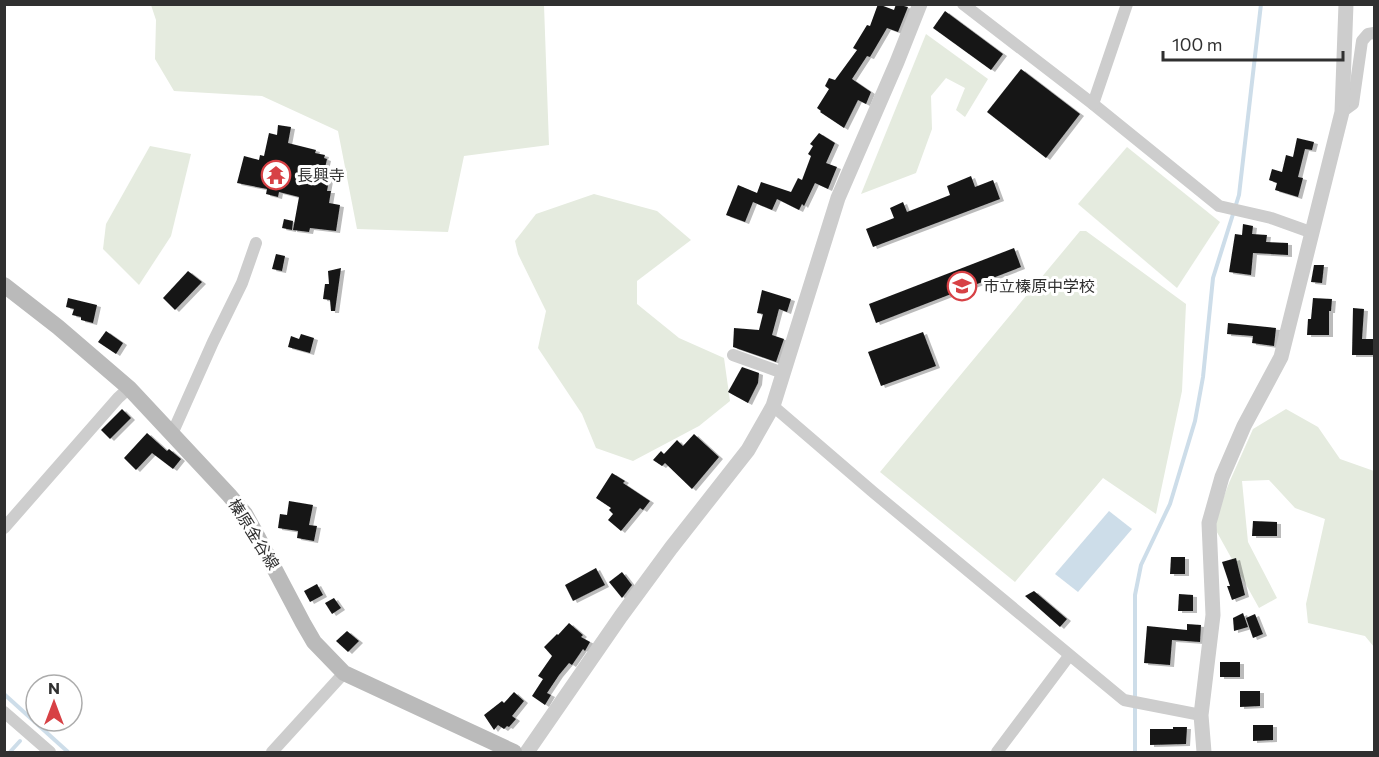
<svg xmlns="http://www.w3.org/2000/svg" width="1379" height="757" font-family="Commissioner,'Noto Sans JP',sans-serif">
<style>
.green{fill:#e5ebdf}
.water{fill:#cddde9}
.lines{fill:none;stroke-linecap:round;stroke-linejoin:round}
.stream{stroke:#cddde9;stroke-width:4}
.building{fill:#171717;filter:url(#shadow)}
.minor{stroke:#cdcdcd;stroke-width:12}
.tertiary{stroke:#cdcdcd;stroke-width:15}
.secondary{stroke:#bababa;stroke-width:16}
.labels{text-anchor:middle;stroke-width:6;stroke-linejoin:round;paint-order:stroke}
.poi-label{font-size:16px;fill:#303030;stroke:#fff;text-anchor:start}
.street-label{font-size:16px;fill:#303030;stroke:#fff}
</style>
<defs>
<filter id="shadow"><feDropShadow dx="4" dy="2" stdDeviation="0" flood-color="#0004"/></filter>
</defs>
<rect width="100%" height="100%" fill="#fff"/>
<!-- green -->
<g class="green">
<path d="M151 5H544L549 145 464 156 448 232 357 229 338 131 262 96 174 91 155 59 156 20Z"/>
<path d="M926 34 988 79 965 117 956 110 965 88 946 78 931 96 932 129 916 173 861 194Z"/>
<path d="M150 146 191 154 171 236 139 285 103 249 106 224Z"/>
<path d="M1127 147 1220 222 1177 288 1078 204Z"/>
<path d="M594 194 657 211 691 240 637 281V304L679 338 724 358 730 401 699 426 633 461 596 448 582 414 538 348 546 311 518 254 515 241 536 214Z"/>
<path d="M1080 231H1086L1186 304 1182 391 1156 514 1103 478 1015 582 880 472Z"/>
<path d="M1286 409 1318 427 1340 459 1374 471V647L1365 636 1308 623 1306 604 1325 519 1295 508 1269 480 1242 481 1248 542 1277 598 1259 608 1213 525 1229 483 1253 429Z"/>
</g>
<!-- water -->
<path class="water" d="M1109 511 1132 529 1078 592 1055 574Z"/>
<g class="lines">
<!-- stream -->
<g class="stream">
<path d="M4 694 68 752"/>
<path d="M10 752 20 741"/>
<path d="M1135 752V595L1141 565 1170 504 1195 421 1203 377 1213 278 1239 195 1261 4"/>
</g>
</g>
<!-- building -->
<g class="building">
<path d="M878 4 894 10 896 4 908 7 898 32 887 28 870 57 867 56 852 79 871 92 866 104 858 100 844 128 820 112 821 111 817 108 829 89 825 86 829 78 835 80 857 50 853 48 867 25 870 26Z"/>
<path d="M945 11 1003 54 991 70 933 28Z"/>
<path d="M1021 69 1080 114 1046 158 987 112Z"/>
<path d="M278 125 291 127 288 143 316 150 315 153 325 155 324 158 327 159 325 168 331 169 327 191H331L329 203 340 205 336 231 310 228 309 232 293 230 299 197 279 192 278 197 266 194 267 189 237 183 244 156 259 160 260 155 264 156 269 133 277 135Z"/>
<path d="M819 133 835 143 826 163 837 167 828 189 815 183 804 206 802 204 799 210 777 199 772 210 753 202 745 222 726 215 738 185 757 193 761 182 791 192 798 178 802 180 811 156 808 154 813 146 810 144Z"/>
<path d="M1297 138 1314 142 1312 150 1305 149 1298 177 1303 178 1298 197 1275 190 1277 183 1269 180 1272 169 1282 172 1286 155 1293 157Z"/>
<path d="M971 176 975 187 993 180 1000 199 873 247 866 229 894 218 890 208 903 202 907 212 950 195 947 186Z"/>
<path d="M284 219 293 221 292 230 282 228Z"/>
<path d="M1243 224 1253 226 1252 234 1267 235 1266 242 1288 243V255L1253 253 1251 275 1229 272 1235 234 1242 235Z"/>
<path d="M1014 248 1021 267 876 323 869 304Z"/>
<path d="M276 254 285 256 282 271 272 269Z"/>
<path d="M1314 265H1324L1322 283 1311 282Z"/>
<path d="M341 268 335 311H331L330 300 323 299 325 284H329L328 271Z"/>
<path d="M188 271 202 282 175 310 163 298Z"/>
<path d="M762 290 791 299 787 312 779 309 772 335 784 339 776 362 733 347 734 328 759 330 763 314 757 313Z"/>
<path d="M68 298 97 305 93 323 81 320V317L72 315 74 309 66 307Z"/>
<path d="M1313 298 1332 299 1331 311H1329V335H1307L1308 319H1311Z"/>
<path d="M1353 308 1364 309 1362 339H1374L1373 355H1352Z"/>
<path d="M1228 323 1276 328 1274 346 1252 343 1253 336 1227 334Z"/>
<path d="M106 331 123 343 116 354 98 342Z"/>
<path d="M923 332 936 366 881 386 868 352Z"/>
<path d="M301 334 314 338 310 353 288 347 291 336 299 339Z"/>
<path d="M742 367 759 373 758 383 748 403 728 392Z"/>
<path d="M122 409 131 418 110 439 101 430Z"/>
<path d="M147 433 167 451 169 449 181 459 173 469 152 453 136 470 124 458Z"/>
<path d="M694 434 719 457 692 489 665 463 662 466 653 460 661 451 664 454 677 440 683 446Z"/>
<path d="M612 473 625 481 623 483 650 501 643 510 640 508 621 531 608 520 613 514 609 510 611 508 596 498Z"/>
<path d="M289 501 313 505 309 525 317 526 314 541 297 538 298 531 278 528 280 514 287 515Z"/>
<path d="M1253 521 1277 522V536H1252Z"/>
<path d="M1171 557H1185V574H1170Z"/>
<path d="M1236 558 1245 595 1232 600 1227 586H1230L1222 562Z"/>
<path d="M596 568 605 585 573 601 565 585Z"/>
<path d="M622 572 632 585 622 598 609 582Z"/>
<path d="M317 584 323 595 310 602 304 591Z"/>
<path d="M1034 591 1067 619 1060 627 1025 596Z"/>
<path d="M1179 594 1193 595V611H1178Z"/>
<path d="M334 598 341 608 332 614 325 603Z"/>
<path d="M1243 613 1248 627 1234 631 1233 618Z"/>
<path d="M1255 614 1263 634 1253 638 1246 618Z"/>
<path d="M569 623 583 635 581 637 590 642 585 651 583 649 572 665 569 663 559 675 547 693 551 695 545 705 532 696 543 679 538 676 552 656 544 647 557 634 558 635Z"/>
<path d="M1187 624 1201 625 1200 642 1172 640 1170 665 1144 663 1147 626 1187 630Z"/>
<path d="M347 631 359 641 348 652 336 641Z"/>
<rect x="1220" y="662" width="20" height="15"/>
<path d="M1240 691H1260V706L1240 707Z"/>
<path d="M514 692 524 701 512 716 516 719 509 727 507 726 504 729 498 725 494 730 484 715 502 701 504 703Z"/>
<path d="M1253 725H1273V740L1253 741Z"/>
<path d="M1173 727H1187L1186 744 1150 745V729H1173Z"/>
</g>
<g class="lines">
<!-- minor -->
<g class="minor">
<path d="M963 4 1093 104 1219 206 1271 218 1313 233"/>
<path d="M1093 104 1127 4"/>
<path d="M1342 112 1353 104 1362 41 1368 34 1374 33"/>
<path d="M733 355 783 373"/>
<path d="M773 406 873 492 1124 700 1201 715"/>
<path d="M172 434 213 342 242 283 256 243"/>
<path d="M4 528 118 398 129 388"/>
<path d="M4 712 50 752"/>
<path d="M272 752 344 673"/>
<path d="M997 752 1069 656"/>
</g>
<!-- tertiary -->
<g class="tertiary">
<path d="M527 752 621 616 671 548 748 450 773 406 838 198 897 62 920 4"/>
<path d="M1204 752 1201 715 1213 615 1209 523 1222 477 1244 426 1281 357 1342 112 1346 4"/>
</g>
<!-- secondary -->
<path class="secondary" d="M4 285 58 327 129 388 229 495 245 514 255 532 303 623 314 642 344 673 514 752"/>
</g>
<!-- icons -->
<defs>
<g id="temple-ring" transform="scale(1.5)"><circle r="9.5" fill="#fff" stroke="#d74145" stroke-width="1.5"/><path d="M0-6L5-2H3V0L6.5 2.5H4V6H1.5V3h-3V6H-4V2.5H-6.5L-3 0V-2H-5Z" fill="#d74145"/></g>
<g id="school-ring" transform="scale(1.5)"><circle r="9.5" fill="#fff" stroke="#d74145" stroke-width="1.5"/><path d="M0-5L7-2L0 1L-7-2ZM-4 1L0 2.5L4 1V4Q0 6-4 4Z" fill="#d74145"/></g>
</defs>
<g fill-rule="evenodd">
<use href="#temple-ring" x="276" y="175"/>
<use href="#school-ring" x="962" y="286"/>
</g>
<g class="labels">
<!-- poi labels -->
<g class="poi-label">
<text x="297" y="181">長興寺</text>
<text x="983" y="292">市立榛原中学校</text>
</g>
<!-- street labels -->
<g class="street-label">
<text transform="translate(254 534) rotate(58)" y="6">榛原金谷線</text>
</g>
</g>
<!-- border -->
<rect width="1379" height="757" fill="none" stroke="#303030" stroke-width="12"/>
<!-- north arrow -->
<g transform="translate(54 703)"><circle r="28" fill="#ffffff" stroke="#acacac" stroke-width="1.5"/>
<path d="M0-4.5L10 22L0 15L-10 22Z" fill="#d74145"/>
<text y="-9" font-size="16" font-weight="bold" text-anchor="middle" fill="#303030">N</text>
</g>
<!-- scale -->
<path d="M1163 51v9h180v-9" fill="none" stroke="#303030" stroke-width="3"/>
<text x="1172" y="51" font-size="18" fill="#303030" stroke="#ffffff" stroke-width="4.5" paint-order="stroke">100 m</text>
</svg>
